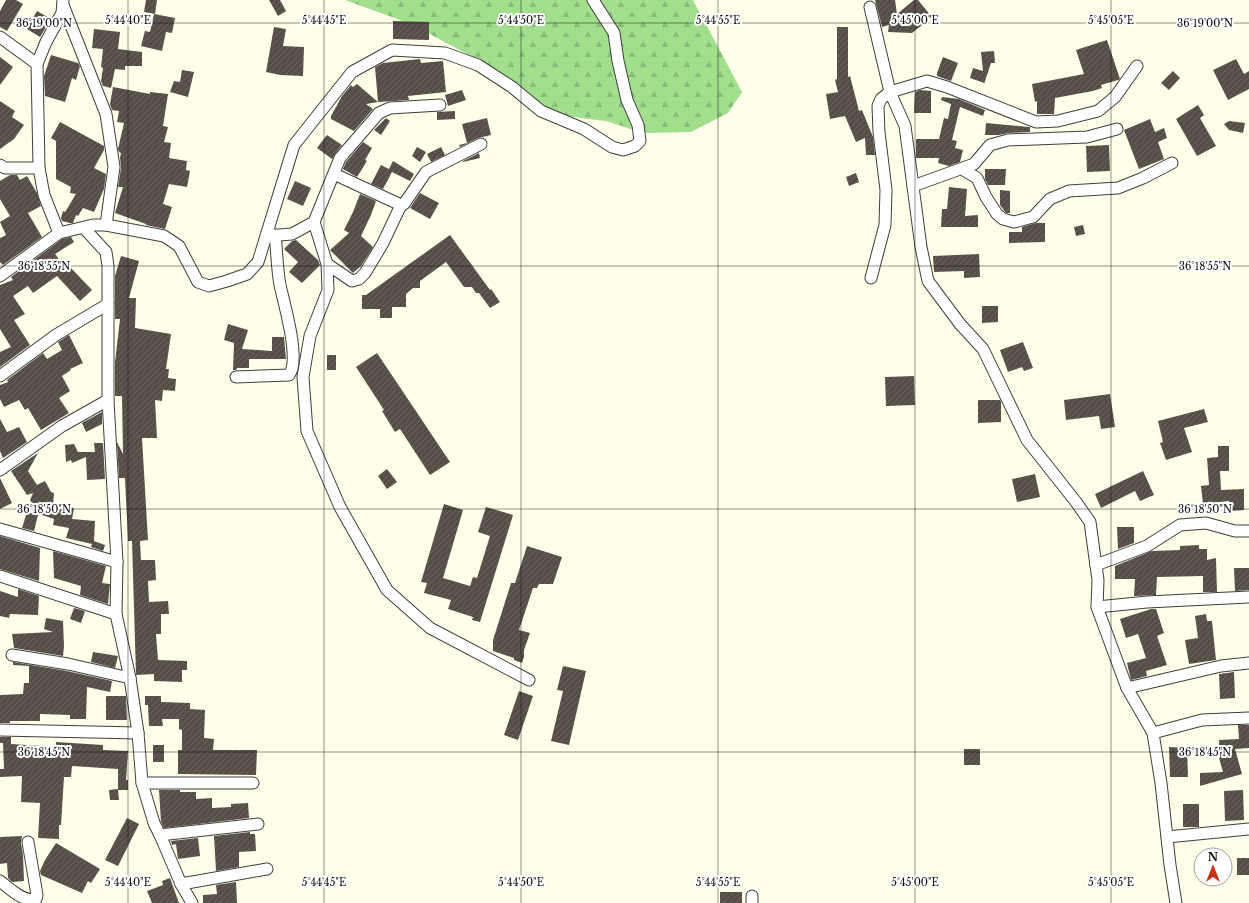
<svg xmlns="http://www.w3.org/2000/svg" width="1249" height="903" font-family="'Libre Baskerville',serif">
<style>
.forest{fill:url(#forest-firs)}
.building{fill:url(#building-hatch)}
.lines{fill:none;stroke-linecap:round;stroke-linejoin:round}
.minor-casing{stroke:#3e3e3e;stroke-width:13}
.minor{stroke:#fff;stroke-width:11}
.ticks{fill:none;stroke:#0b0b0b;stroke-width:1;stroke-opacity:0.45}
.ticks-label{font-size:10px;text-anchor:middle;fill:#0b0b0b;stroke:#fff;stroke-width:4;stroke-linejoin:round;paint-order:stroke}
</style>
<defs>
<pattern id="forest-firs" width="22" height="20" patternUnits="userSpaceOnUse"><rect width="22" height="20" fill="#a1df8d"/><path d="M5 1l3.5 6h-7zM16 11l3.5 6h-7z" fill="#89be78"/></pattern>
<pattern id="building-hatch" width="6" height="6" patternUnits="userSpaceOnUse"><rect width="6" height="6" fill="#554f47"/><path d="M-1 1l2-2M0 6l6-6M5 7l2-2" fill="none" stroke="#68645d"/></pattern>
</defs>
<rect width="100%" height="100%" fill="#ffffe9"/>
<!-- forest -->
<path class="forest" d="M345 0H693L742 92 728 113 691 132 643 133 606 121 548 114 484 63 411 24Z"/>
<!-- building -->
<g class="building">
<path d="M6 0H16L23 4 7 31 0 27V11Z"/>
<path d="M146 0H157L155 14 144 12Z"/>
<path d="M269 0H280L286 11 278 16Z"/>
<path d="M875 0H895L897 14 914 0H918L932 17 912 33 888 32 889 25 882 27Z"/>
<path d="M37 11 51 19 40 37 27 29Z"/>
<path d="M154 14 175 18 172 33 166 32 162 51 141 46 145 31 150 32Z"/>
<path d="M393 21 429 22V40L393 39Z"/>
<path d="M274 27 286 29 283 46 304 47 303 76 280 75 266 72Z"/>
<path d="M837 27H848V77L850 76 859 111 862 110 873 137 875 155H866L865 138 856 142 845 116 830 119 826 94 838 92 835 80 837 79Z"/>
<path d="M94 29 120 32 118 49 142 52V66H125V70L115 69 111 88 103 86 101 81 103 68 101 67 103 49 92 48Z"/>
<path d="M1107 40 1120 79 1118 80 1101 85 1102 88 1093 91 1055 98 1054 114H1037V101L1035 102 1032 84 1084 74 1076 50Z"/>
<path d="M994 51 995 63H991L984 84V83L970 78 973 68 983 71 981 52Z"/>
<path d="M51 55 78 63 80 66 76 80 72 78 65 102 45 96 44 76Z"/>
<path d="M0 57 13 67 0 85Z"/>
<path d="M943 57 958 63 951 81 937 76V73Z"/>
<path d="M420 59 421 63 443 61 446 92 408 96 409 100 378 102 375 67 383 63Z"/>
<path d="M1236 59 1244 74 1249 71V89L1228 100 1213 70Z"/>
<path d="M182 70 194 72 188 97 170 92 174 81 180 82Z"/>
<path d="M1173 71 1180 78 1169 90 1161 83Z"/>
<path d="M357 84 378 102 366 104 373 109 354 131 331 119V116L342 96 351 85 353 87Z"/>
<path d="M113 87 150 94V92L168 94 163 126 168 127 164 142 171 143 169 158 187 161 186 170 190 171 187 187 169 184 163 204 172 207 165 229 146 225V224L115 213 123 187H118L121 168 120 158 121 153 119 152 118 149 124 123 117 122 119 111 112 110 110 104Z"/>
<path d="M462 90 466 100 448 106 445 95Z"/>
<path d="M920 90 931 91V113H914L915 92Z"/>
<path d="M942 97 959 99 985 110 983 116 960 107 952 140 957 141 955 148 963 150 960 162 949 166 938 163 939 158H916V139H939L944 118 948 119 951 104 941 100Z"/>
<path d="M0 101 15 111 12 117 24 125 14 139 0 149Z"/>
<path d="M1198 105 1204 115 1200 118 1216 146 1197 156 1176 119Z"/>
<path d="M455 111V119L437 120V112Z"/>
<path d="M386 118 390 121 381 135 374 130Z"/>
<path d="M487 118 491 135 478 138 460 147 459 145 467 143 462 124Z"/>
<path d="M1150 119 1155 132 1164 128 1167 138 1158 142 1164 159 1139 169 1124 130Z"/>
<path d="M1229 121 1245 123 1243 133 1229 130 1224 124Z"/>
<path d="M60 122 104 146V150L94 168 106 174 104 189 94 212 83 208 78 216 76 215 73 223H70L62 221 61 218 63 211 65 212 76 194 70 193 71 187 56 179V141L51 138Z"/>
<path d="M986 123 1029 127H1030V132L1008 133 999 135H985Z"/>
<path d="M327 135 342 145 335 154 332 159 317 148Z"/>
<path d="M363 142 372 148 365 160 367 161 357 177 343 169 346 162Z"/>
<path d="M1109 145 1110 171 1087 172 1086 146Z"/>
<path d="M417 147 426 152 420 162 412 156Z"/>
<path d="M441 147 445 155 431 162 427 154Z"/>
<path d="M479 153 480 158 463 162V161Z"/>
<path d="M393 161 414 174 410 181 392 172 383 189 371 184 381 165 389 169Z"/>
<path d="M985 169H1006L1005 185H988L985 179Z"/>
<path d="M856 173 859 182 849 186 846 177Z"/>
<path d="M10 175H17L20 180 27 176 37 193 41 206 28 213 42 237 3 265 0 262V238L6 235 0 222 10 216 0 199V181Z"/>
<path d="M295 181 311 188 303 206 287 199Z"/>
<path d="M949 187 967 189 965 216 978 215V227H941L942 209H947Z"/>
<path d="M1000 190 1010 191V213H1006L1000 205Z"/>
<path d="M420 193 439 203 430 219 410 208Z"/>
<path d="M360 194 376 201 371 215 361 236 373 247 361 266 353 273 330 250 349 233 344 230 353 212Z"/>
<path d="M1036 223H1045V242L1009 243V232H1022V227Z"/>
<path d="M1083 225 1085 234 1076 236 1074 227Z"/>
<path d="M450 235 490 290 491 289 500 302 490 308 479 293H476L472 287H464L446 262 420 281V288H413L406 294V307H392V318H380V309H362V295H366Z"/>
<path d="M71 237 74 242 55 254 68 271 71 268 92 290 80 301 57 276 33 293 28 286 13 296 25 314 14 320 30 345 0 367V352L11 347 0 329V285L13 280 11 277 62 239Z"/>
<path d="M296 240 318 260 320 265 302 283 289 272 298 262 284 249 292 241Z"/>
<path d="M979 254 980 277 964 278V271L934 272 933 256Z"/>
<path d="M121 256 139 261 129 298H136L135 328 171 334 166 369H169L168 378 176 379 175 391 163 390 162 401 155 400 157 438H142L148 540 140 541 141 560H155L156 580 148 581 149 602 168 601 169 614H161V634H156L158 660 187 661V670H182V682L154 681V674L136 675 132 541H128L125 478H119L117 442 123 454 122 396H115V362L120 319H115V276Z"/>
<path d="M982 306H998V322L982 323Z"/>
<path d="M228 324 248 330 242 349 272 351V337H284L286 359H249V368H237L236 370H233L234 343 224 340Z"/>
<path d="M69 335 83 363 70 369 71 370 62 376 70 391 59 398 69 413 41 430 28 408 25 410 19 400 4 407 0 399V385L8 382 7 380 43 353 47 359 62 350 58 342Z"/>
<path d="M1023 342 1033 368 1024 371 1022 367 1008 372 1000 350Z"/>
<path d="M377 353 450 462 430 475 400 429 395 432 382 411 384 410 356 367Z"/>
<rect x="327" y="355" width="9" height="15"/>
<path d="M914 376 915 405 886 406 885 377Z"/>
<path d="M1110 394 1115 427 1101 429 1099 416 1066 420 1064 400Z"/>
<path d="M978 400H1000L1001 402V422L978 423Z"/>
<path d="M1204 409 1208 422 1184 428 1192 452 1166 460 1160 443 1163 442 1158 421Z"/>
<path d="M102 412V424L86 432 82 423Z"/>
<path d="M0 419 7 432 19 427 27 442 3 458 0 451Z"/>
<path d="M94 443H103L105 479 87 480 86 457 72 463 71 460 66 462 65 445 74 444 78 452H95Z"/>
<path d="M1218 446H1229V471H1220L1221 490 1244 489V510L1230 511 1229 501 1203 504 1201 486 1209 485 1207 458 1218 457Z"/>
<path d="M38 453 28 471 37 485 45 481 51 492 54 493 53 505 74 508 72 519 95 521 94 541 105 545 103 551 91 547 92 544 66 538 69 528 53 525 54 519 39 514 30 500 33 493 27 495 11 471Z"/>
<path d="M387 469 397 482 387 489 378 476Z"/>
<path d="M1143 471 1154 495 1140 501 1135 491 1101 508 1095 494Z"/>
<path d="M1035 474 1040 497 1017 502 1012 479Z"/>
<path d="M0 478 12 503 0 509Z"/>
<path d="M444 504 463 510 443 578 470 586 473 577 477 578 490 536 478 532 486 507 513 515 480 622 472 620 473 617 448 609 451 600 424 593 427 583 421 582Z"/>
<path d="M27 512 38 515 34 531 22 528Z"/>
<path d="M1117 527H1134V543L1118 549Z"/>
<path d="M0 536 40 548 39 581 0 569Z"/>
<path d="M1199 545V549H1207V560L1216 558 1217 592H1203V576L1157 577 1156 595 1134 596 1135 579H1115V566L1152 551 1180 550V546Z"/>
<path d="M527 546 562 557 553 584H539L537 588H533L519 630 530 633 524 650V657L522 663 514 660V658L493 651V640L511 583H515Z"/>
<path d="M53 551 106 566 102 583 110 584 108 604 80 595 81 586 54 578Z"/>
<path d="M1234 568H1249V590L1235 591Z"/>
<path d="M18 589 39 596 38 615 10 614 9 618 0 616V591L18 597Z"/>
<path d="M74 608 85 611 81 623 70 619Z"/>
<path d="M1151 609H1156L1164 633 1157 636 1167 665 1146 671 1147 676 1131 680 1127 663 1146 658 1138 634 1126 638 1120 619Z"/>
<path d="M1206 614 1207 621H1212L1216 660 1189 664 1185 640 1198 638 1195 616Z"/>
<path d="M46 618 63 621 64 646 63 656 14 648 12 634 53 632 44 629Z"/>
<path d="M93 652 118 656 115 668 91 662Z"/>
<path d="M13 662 67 671 112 681 110 692 87 687 86 719H70V715L40 714V721H10V723H0V695L23 694 24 683H29V666L13 665Z"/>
<path d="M563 666 586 671 569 745 551 741 563 691 557 690Z"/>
<path d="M1234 672 1235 698 1220 699 1219 674Z"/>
<path d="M519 691 533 696 518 740 504 735Z"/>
<path d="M106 696H126L127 720H106Z"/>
<path d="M145 696H161V702L190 703V709L205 710 204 738 214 739 213 750H257L256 775 178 774V750H182V730L179 729V719H162L163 726H149L148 705H145Z"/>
<path d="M1238 725H1249V748L1235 749 1242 774 1200 786V773L1223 772 1219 758H1220L1219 740 1239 739Z"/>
<path d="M0 737H11V744L56 747V742L103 745V750L128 751 126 780H128V790H118L119 800H110L109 790 118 789V769L72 766 71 777H64L61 825H59V839L38 838 40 803 21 802 22 776 0 777V769H4L3 743H0Z"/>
<rect x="153" y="745" width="11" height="17"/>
<path d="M1169 747 1187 748 1188 777H1170Z"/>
<rect x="964" y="749" width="16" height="16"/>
<path d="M159 790H180V792H196V799L212 798V808L231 807V804L248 803 249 818 164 828 161 822Z"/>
<path d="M1243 790 1244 820 1225 821 1224 791Z"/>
<rect x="1183" y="804" width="16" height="23"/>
<path d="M127 818 139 824 118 866 105 860Z"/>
<path d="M250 832V834H255L256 851 239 852V867L216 871 214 836Z"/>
<path d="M22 836 21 843 23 855 24 881 12 882 8 878 7 863 0 864V837Z"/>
<path d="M198 838 200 856 178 859 176 844 172 845 171 841Z"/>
<path d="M56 843 100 869 91 883 88 881 82 893 41 875 40 871 45 860Z"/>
<rect x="1237" y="858" width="12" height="17"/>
<path d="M170 878 179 903H152L147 891 163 885 162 881Z"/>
<path d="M236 882 237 903H203V895L217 894 216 885Z"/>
<rect x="720" y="892" width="22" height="11"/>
</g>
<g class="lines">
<!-- minor casing -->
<g class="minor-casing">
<g id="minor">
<path d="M63 5 106 114 114 167 106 225"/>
<path d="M870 7 890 92 905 126 921 247 928 281 960 324 983 349 1027 440 1076 502 1090 522 1098 580 1097 607 1127 688 1153 733 1161 783 1170 865 1176 903"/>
<path d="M0 37 37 64"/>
<path d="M0 165 5 168H39"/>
<path d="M962 169 977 178 986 197 997 214 1003 219 1014 222 1033 217 1050 199 1069 191 1118 188 1143 178 1172 163"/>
<path d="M334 174 401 205 404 204 426 172 481 144"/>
<path d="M913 186 974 164 990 145 1008 140 1087 137 1117 129"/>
<path d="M314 222 327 264 328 290 310 336 303 377 307 431 340 507 387 590 430 628 529 680"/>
<path d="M84 228 106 252 108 266V400L117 562 116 614 130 678 138 733 142 783 154 823 160 835 181 884 192 903"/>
<path d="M59 233 44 195 39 168 37 64 46 42 62 13 63 0"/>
<path d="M266 236 292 234 314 222 340 158 379 113 390 108 440 105"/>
<path d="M327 264 352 281 359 279 365 273 383 243 401 205"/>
<path d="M0 276 59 233 93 225H106L164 236 179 246 198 282 209 286 227 281 247 274 258 262 294 145 352 72 392 50 445 53 478 65 512 87 541 111 584 129 612 147 623 150 635 146 640 141 638 125 627 100 618 61 614 33 593 0"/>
<path d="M871 278 885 225 886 190 879 132 878 106 881 99 890 92 927 81 947 87 1036 122 1058 121 1098 111 1115 97 1137 66"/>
<path d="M0 376 56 335 108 304"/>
<path d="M236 377 289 375C301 360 284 304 280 285 277 269 277 252 275 235"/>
<path d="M0 470 62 426 108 400"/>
<path d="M0 529 117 562"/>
<path d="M1096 565 1147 546 1180 525 1206 523 1235 531H1249"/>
<path d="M0 576 116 614"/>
<path d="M1097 607 1147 602 1249 597"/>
<path d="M12 655 68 664 130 678"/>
<path d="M1127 688 1221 666 1249 663"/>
<path d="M0 730 138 733"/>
<path d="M1153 733 1202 720 1249 718"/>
<path d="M142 783H253"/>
<path d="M160 835 258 824"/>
<path d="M1167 837 1249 829"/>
<path d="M0 881C9 888 24 903 36 899L37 895 28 842"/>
<path d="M181 884 267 869"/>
<path d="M752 896V903"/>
</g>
</g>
<!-- minor -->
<use href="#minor" class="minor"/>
</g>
<!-- ticks -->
<path class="ticks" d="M128 0V903M324 0V903M521 0V903M718 0V903M915 0V903M1111 0V903M0 23H1249M0 266H1249M0 509H1249M0 752H1249"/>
<g class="ticks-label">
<text x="128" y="24">5°44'40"E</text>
<text x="324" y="24">5°44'45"E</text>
<text x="521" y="24">5°44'50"E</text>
<text x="718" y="24">5°44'55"E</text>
<text x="915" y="24">5°45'00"E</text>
<text x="1111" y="24">5°45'05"E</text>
<text x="44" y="27">36°19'00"N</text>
<text x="1205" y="27">36°19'00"N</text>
<text x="44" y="270">36°18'55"N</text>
<text x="1205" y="270">36°18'55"N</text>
<text x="44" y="513">36°18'50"N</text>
<text x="1205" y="513">36°18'50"N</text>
<text x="44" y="756">36°18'45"N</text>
<text x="1205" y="756">36°18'45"N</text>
<text x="128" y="886">5°44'40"E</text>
<text x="324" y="886">5°44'45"E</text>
<text x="521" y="886">5°44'50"E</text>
<text x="718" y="886">5°44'55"E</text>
<text x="915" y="886">5°45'00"E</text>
<text x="1111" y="886">5°45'05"E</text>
</g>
<!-- north arrow -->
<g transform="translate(1213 867)"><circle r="19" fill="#ffffff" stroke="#9d9d9d"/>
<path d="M0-3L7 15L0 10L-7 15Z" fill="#c73417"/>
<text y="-6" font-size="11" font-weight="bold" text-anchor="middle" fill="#0b0b0b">N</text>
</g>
</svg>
